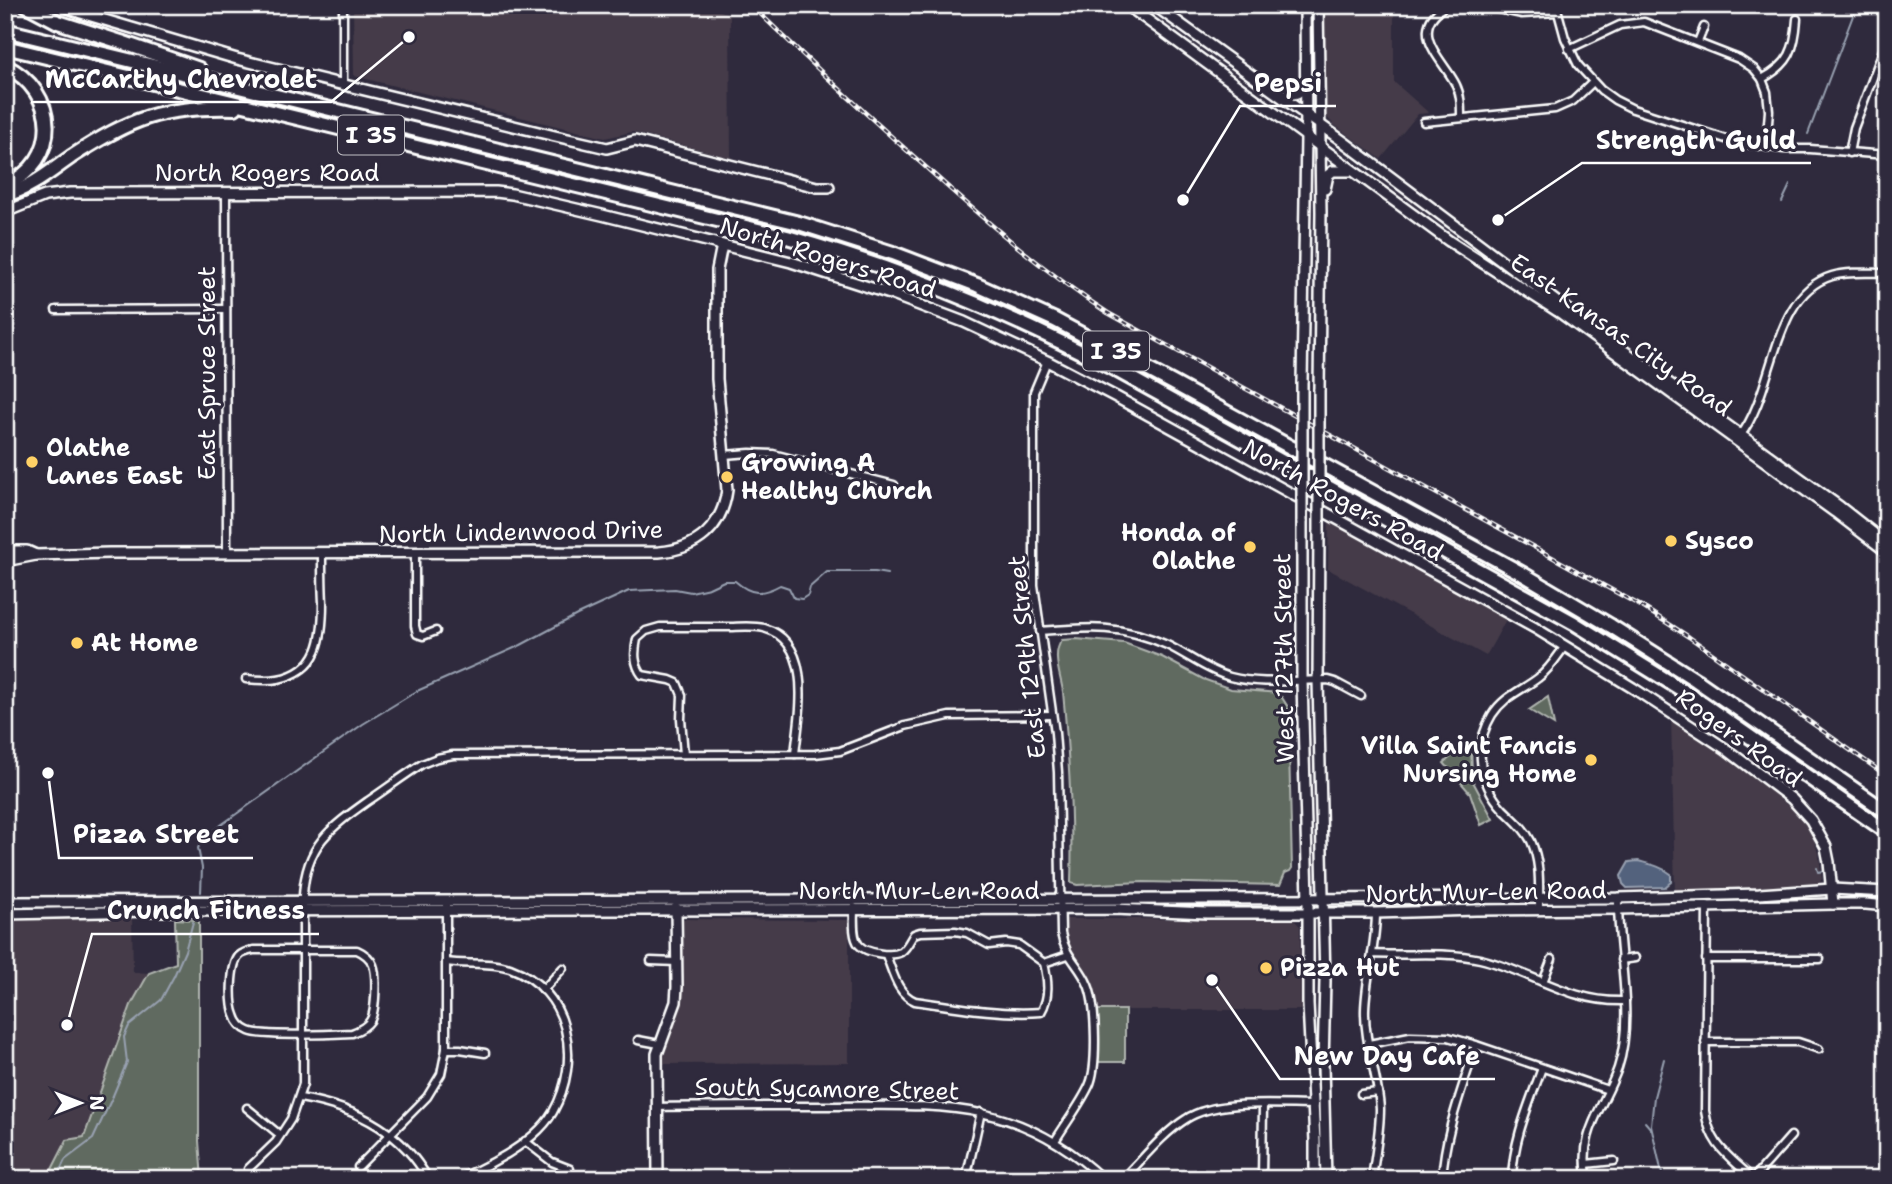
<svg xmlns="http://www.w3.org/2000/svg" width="1892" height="1184" font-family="'Shantell Sans',sans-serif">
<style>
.built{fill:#443b48}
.green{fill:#616b60;stroke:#b0b5b0;stroke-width:2}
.water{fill:#53627d;stroke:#98a1b1;stroke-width:2}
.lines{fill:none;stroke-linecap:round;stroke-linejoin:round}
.stream{stroke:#98a1b1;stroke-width:2}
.street-casing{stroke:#fff;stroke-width:11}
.secondary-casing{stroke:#fff;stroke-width:14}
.highway-casing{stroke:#fff;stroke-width:18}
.street{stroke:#2f2a3d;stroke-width:6}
.secondary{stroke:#2f2a3d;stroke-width:9}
.highway{stroke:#2f2a3d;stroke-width:12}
.rail-casing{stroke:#fff;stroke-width:4.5}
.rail{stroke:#2f2a3d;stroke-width:2;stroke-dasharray:5;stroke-linecap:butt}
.secondary-bridge-casing{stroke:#fff;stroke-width:14;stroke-linecap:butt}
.secondary-bridge{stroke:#2f2a3d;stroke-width:9}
.poi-dot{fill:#ffd166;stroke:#2f2a3d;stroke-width:2.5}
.labels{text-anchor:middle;stroke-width:6;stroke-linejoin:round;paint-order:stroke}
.shield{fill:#2f2a3d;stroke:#c1bfc5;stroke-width:2}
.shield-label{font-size:23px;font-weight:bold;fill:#fff}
.street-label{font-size:24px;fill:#fff;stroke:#2f2a3d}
.poi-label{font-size:24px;font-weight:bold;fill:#fff;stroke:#2f2a3d;text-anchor:start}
.leader{fill:none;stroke:#fff;stroke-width:2.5}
.callout-dot{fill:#fff;stroke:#2f2a3d;stroke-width:2.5}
.callout-label{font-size:26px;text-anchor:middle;font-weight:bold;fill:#fff;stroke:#2f2a3d;stroke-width:6;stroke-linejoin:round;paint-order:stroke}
</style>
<rect width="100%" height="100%" fill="#2f2a3d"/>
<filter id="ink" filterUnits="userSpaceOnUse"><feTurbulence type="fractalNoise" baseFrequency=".0143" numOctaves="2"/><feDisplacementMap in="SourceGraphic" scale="14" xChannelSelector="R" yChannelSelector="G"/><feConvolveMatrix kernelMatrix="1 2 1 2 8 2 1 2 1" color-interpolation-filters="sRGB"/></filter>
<g filter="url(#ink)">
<!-- built -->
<g class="built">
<path d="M353 5H708L730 15 731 158 632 132 605 138 354 76Z"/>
<path d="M1322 5H1394V82L1429 113 1418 114 1381 159 1333 124 1326 116 1324 105Z"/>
<path d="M1329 518 1508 616 1486 656 1328 569Z"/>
<path d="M1671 717 1724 752 1792 809 1803 820 1814 840 1819 856 1822 879 1817 886 1675 892Z"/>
<path d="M132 916 133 972 149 973 131 1005 84 1138 67 1140 47 1179H5V920Z"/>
<path d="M683 919 849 920V1063L662 1064 667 1040 680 1005Z"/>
<path d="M1063 919H1293L1300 926 1301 1010H1098L1095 992 1086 970 1070 951 1067 943Z"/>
</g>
<!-- green -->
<g class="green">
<path d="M1076 639 1124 643 1162 657 1203 679 1231 689 1279 693 1288 707 1292 868 1290 871 1285 873 1280 885 1143 882 1077 885 1071 883C1073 819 1069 755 1063 692 1061 676 1051 654 1062 640Z"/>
<path d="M1548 697 1554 725 1529 710Z"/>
<path d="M1467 742 1471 746 1472 773 1470 776 1493 819 1481 825 1470 793 1444 763Z"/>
<path d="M175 919 199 920V1141L202 1179H47L67 1140 84 1137 131 1005 149 973 176 963Z"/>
<rect x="1098" y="1010" width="27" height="52"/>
</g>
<!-- water -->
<path class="water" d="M1638 861C1649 864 1661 866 1671 874V882L1665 887 1627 888 1623 884 1621 876 1629 862Z"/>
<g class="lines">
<!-- stream -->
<g class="stream">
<path d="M1808 134 1857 5"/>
<path d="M1782 202 1790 185"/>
<path d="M1817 868 1818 872 1824 871"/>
<path d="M201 892 202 868 198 848 204 837 363 724 417 691 521 645 577 615 629 591 675 589 691 592 709 588 724 581H735C751 595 762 595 780 585L789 588 794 598 802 599 808 595 810 587 827 572H875L887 574"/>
<path d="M1664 1059 1654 1097 1651 1125 1662 1174 1665 1179"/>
<path d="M1645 1122 1651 1129"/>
<path d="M56 1179 65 1160 93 1139 112 1098 127 1062 124 1037 129 1026 161 1000 174 976 185 951 193 922"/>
</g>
<!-- street casing -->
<g class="street-casing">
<g id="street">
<path d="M343 5V85"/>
<path d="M1447 5C1405 30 1443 59 1456 85 1461 95 1461 106 1461 117"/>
<path d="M1480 5 1522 14 1557 12"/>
<path d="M1556 5 1565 38 1578 65 1601 90 1615 100 1633 109 1738 143 1784 149H1810L1887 155"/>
<path d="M1698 42 1704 27"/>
<path d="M1569 49 1620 25 1644 22 1739 59 1754 69 1762 79 1767 92 1769 111 1766 147"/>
<path d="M1762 79C1790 64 1795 49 1797 19"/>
<path d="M1424 122 1555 109 1573 101 1592 83"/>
<path d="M1849 153 1854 128 1887 40"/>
<path d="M226 193 227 553"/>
<path d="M56 310 226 309"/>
<path d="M1047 361 1034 392V585L1055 733 1058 772 1061 933C1065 957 1080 965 1088 985 1096 1004 1098 1067 1089 1086 1080 1105 1066 1123 1055 1141"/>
<path d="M1740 436C1776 390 1771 294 1832 276 1849 271 1869 273 1887 273"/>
<path d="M724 455 750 453 773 454 894 485"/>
<path d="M415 552V626L417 634 423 636 436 631"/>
<path d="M1040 631C1089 627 1121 624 1167 645 1188 655 1208 671 1230 677 1262 685 1295 680 1328 680L1335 682 1361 696"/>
<path d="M246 679C256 680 268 681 278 679 320 671 323 637 323 602 322 586 322 569 322 553"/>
<path d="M684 754 681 719 682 695 677 683 670 680 642 675C634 664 634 653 637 639L646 631 660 627C682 627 704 627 726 627 738 627 752 625 764 628 815 643 799 715 795 754"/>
<path d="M1707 905 1705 1111C1710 1146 1729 1156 1753 1179"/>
<path d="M854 907C854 918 852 937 859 945 866 953 891 957 901 952 907 948 910 940 914 934L920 932 955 931 967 933 989 945 1006 943 1019 945 1044 963 1068 955"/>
<path d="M1539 909C1539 886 1541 863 1531 841 1524 827 1513 819 1503 809 1479 783 1473 746 1492 715 1504 696 1521 691 1538 678 1549 670 1557 657 1565 646"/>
<path d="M254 950H357C364 953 370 957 373 965 377 975 376 1012 370 1021 366 1027 360 1030 352 1033 333 1034 262 1037 249 1031 242 1028 237 1022 235 1015 230 1003 230 966 239 956 243 952 249 951 254 950Z"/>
<path d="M1372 954C1407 956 1446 951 1480 959 1531 971 1569 1003 1625 1001"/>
<path d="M886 955C893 972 897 994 915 1001 956 1007 999 1015 1041 1012 1050 997 1048 980 1044 963"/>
<path d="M1706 959H1820"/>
<path d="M1621 960 1635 958"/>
<path d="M651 961 677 962"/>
<path d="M446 962C467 965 489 961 510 968 570 990 582 1060 553 1112 536 1142 488 1166 458 1179"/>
<path d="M1543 982 1552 959"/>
<path d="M543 990 563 968"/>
<path d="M638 1040 659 1044"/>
<path d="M1705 1042H1798L1819 1049"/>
<path d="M1369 1044 1410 1036 1448 1037 1476 1045 1608 1090"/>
<path d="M446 1049H460L485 1053"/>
<path d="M1361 1094 1378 1092"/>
<path d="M300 1098C353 1107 401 1129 428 1179"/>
<path d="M657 1107C713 1106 768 1106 823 1106 934 1106 1015 1096 1103 1179"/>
<path d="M247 1108 280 1135"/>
<path d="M525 1141 552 1162 570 1169"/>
<path d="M1884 1148H1887"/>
<path d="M1586 1164 1614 1161"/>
<path d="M358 1167 427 1097 441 1074 446 1049V902"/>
<path d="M248 1169 276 1142 291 1119 303 1084V895C306 845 330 828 368 801 386 789 403 776 422 764L437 758 453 755 815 754 840 751 905 726 949 716 1052 715"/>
<path d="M966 1179 981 1112"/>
<path d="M1123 1179C1143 1159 1162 1134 1186 1119 1216 1099 1278 1105 1315 1105"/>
<path d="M1262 1179 1263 1105"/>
<path d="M1372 1179C1375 1156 1380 1132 1380 1109 1378 1075 1364 1043 1365 1009 1366 977 1376 945 1376 913"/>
<path d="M1442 1179C1445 1131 1462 1090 1476 1045"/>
<path d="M1512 1179C1513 1140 1529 1104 1542 1068"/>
<path d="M1588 1179C1577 1133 1604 1108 1618 1068 1635 1016 1617 952 1618 898"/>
<path d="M1753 1179 1791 1136"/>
</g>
</g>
<!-- secondary casing -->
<g class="secondary-casing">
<g id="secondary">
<path d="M61 5 81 13 237 59 555 136 607 148 635 141 817 187H829"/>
<path d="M1127 5 1449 241 1562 314 1835 512 1887 552"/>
<path d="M1154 5 1344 142 1565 308 1840 507 1887 544"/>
<path d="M1318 5 1321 212 1319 390"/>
<path d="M1278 94C1290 95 1300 96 1305 84"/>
<path d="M1325 189 1328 175 1333 171H1350"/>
<path d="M5 212 45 196 70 193 496 192 512 194 602 215 791 262 890 294 964 322 1047 361 1116 397 1535 628 1633 688 1726 749 1792 799 1811 820 1826 847 1829 862 1833 904"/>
<path d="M1302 382 1306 137 1305 5"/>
<path d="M1302 521V681L1308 899V1004L1315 1141V1179"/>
<path d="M1319 531 1318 680 1325 981 1323 1065 1326 1179"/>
<path d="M5 551H27L36 555"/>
<path d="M5 561 36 555 109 553 659 552C697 549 722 528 727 490L717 379V270L722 245"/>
<path d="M5 902 1618 898 1759 894 1832 889 1887 892"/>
<path d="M5 914 152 911 1114 909 1207 913H1376L1476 910 1618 909 1833 904H1866L1887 906"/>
<path d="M658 1179 657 1054 676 1002 677 987 676 908"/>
</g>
</g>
<!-- highway casing -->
<g class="highway-casing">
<g id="highway">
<path d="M26 5 58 22 121 42 199 69"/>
<path d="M5 30 799 223 893 253 977 285 1055 320 1173 383 1523 574 1611 626 1696 680 1887 812"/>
<path d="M5 47 787 237C901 269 1009 314 1114 369L1574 623 1687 693 1887 832"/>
<path d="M5 66C59 91 62 162 5 185"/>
<path d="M5 195C30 189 51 171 71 157 131 118 162 106 235 108"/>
</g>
</g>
<!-- street -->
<use href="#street" class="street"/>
<!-- secondary -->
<use href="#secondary" class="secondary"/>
<!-- highway -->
<use href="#highway" class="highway"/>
<!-- rail casing -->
<g class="rail-casing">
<path id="rail" d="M751 5C806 58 862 111 920 162 980 216 1040 269 1108 313L1641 606 1689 637 1887 776"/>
</g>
<!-- rail -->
<use href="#rail" class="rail"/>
<!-- secondary-bridge casing -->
<g class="secondary-bridge-casing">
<g id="secondary-bridge">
<path d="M1302 382V521"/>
<path d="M1319 390V531"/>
</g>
</g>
<!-- secondary-bridge -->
<use href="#secondary-bridge" class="secondary-bridge"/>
</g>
</g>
<!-- markers -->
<g class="poi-dot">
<circle cx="32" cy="462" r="7"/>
<circle cx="727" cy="477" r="7"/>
<circle cx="1671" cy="541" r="7"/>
<circle cx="1250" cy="547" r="7"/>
<circle cx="77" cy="643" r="7"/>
<circle cx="1591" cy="760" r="7"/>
<circle cx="1266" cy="968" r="7"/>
</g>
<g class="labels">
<!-- shield labels -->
<g class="shield">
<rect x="338" y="115.5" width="66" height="39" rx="5"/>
<rect x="1083" y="331.5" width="66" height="39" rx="5"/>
</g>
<g class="shield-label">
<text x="371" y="143">I 35</text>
<text x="1116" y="359">I 35</text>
</g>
<!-- street labels -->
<g class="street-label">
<text x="267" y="181">North Rogers Road</text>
<text transform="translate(828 258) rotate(17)" y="8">North Rogers Road</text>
<text transform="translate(1621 335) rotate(35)" y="8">East Kansas City Road</text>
<text transform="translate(207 373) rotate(-90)" y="8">East Spruce Street</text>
<text transform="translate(1343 500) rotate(29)" y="8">North Rogers Road</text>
<text transform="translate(521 532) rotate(-1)" y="8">North Lindenwood Drive</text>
<text transform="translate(1027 657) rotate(-96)" y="8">East 129th Street</text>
<text transform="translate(1284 658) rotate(-91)" y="8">West 127th Street</text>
<text transform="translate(1739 738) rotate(36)" y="8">Rogers Road</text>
<text x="919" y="899">North Mur-Len Road</text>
<text transform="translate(1486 892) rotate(-1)" y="8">North Mur-Len Road</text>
<text transform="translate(827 1089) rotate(1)" y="8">South Sycamore Street</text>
</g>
<!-- poi labels -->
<g class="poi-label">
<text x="46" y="456">Olathe<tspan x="46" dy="28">Lanes East</tspan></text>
<text x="741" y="471">Growing A<tspan x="741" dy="28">Healthy Church</tspan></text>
<text x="1236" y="541" text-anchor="end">Honda of<tspan x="1236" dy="28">Olathe</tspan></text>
<text x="1685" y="549">Sysco</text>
<text x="91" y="651">At Home</text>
<text x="1577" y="754" text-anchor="end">Villa Saint Fancis<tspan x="1577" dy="28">Nursing Home</tspan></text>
<text x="1280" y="976">Pizza Hut</text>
</g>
</g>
<!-- callouts -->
<path class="leader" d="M409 37L331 102H31M1183 200L1240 106H1336M1498 220L1582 163H1811M48 773L59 858H253M67 1025L92 934H319M1212 980L1280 1079H1495"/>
<g class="callout-dot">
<circle cx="409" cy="37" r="7"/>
<circle cx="1183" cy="200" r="7"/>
<circle cx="1498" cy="220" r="7"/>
<circle cx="48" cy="773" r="7"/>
<circle cx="67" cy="1025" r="7"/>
<circle cx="1212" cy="980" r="7"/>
</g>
<g class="callout-label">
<text x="181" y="88">McCarthy Chevrolet</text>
<text x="1288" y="92">Pepsi</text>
<text x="1696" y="149">Strength Guild</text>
<text x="156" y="843">Pizza Street</text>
<text x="206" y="919">Crunch Fitness</text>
<text x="1387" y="1065">New Day Cafe</text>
</g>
<!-- margin -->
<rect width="1892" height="1184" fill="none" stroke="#2f2a3d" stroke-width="28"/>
<rect x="14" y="14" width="1864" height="1156" fill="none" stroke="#fff" stroke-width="2.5" filter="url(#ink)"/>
<!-- north arrow -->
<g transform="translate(80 1103) rotate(90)" stroke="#2f2a3d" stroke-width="5" paint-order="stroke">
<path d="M0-5L12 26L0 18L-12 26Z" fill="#ffffff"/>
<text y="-10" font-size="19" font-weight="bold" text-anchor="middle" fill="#ffffff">N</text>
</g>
</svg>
